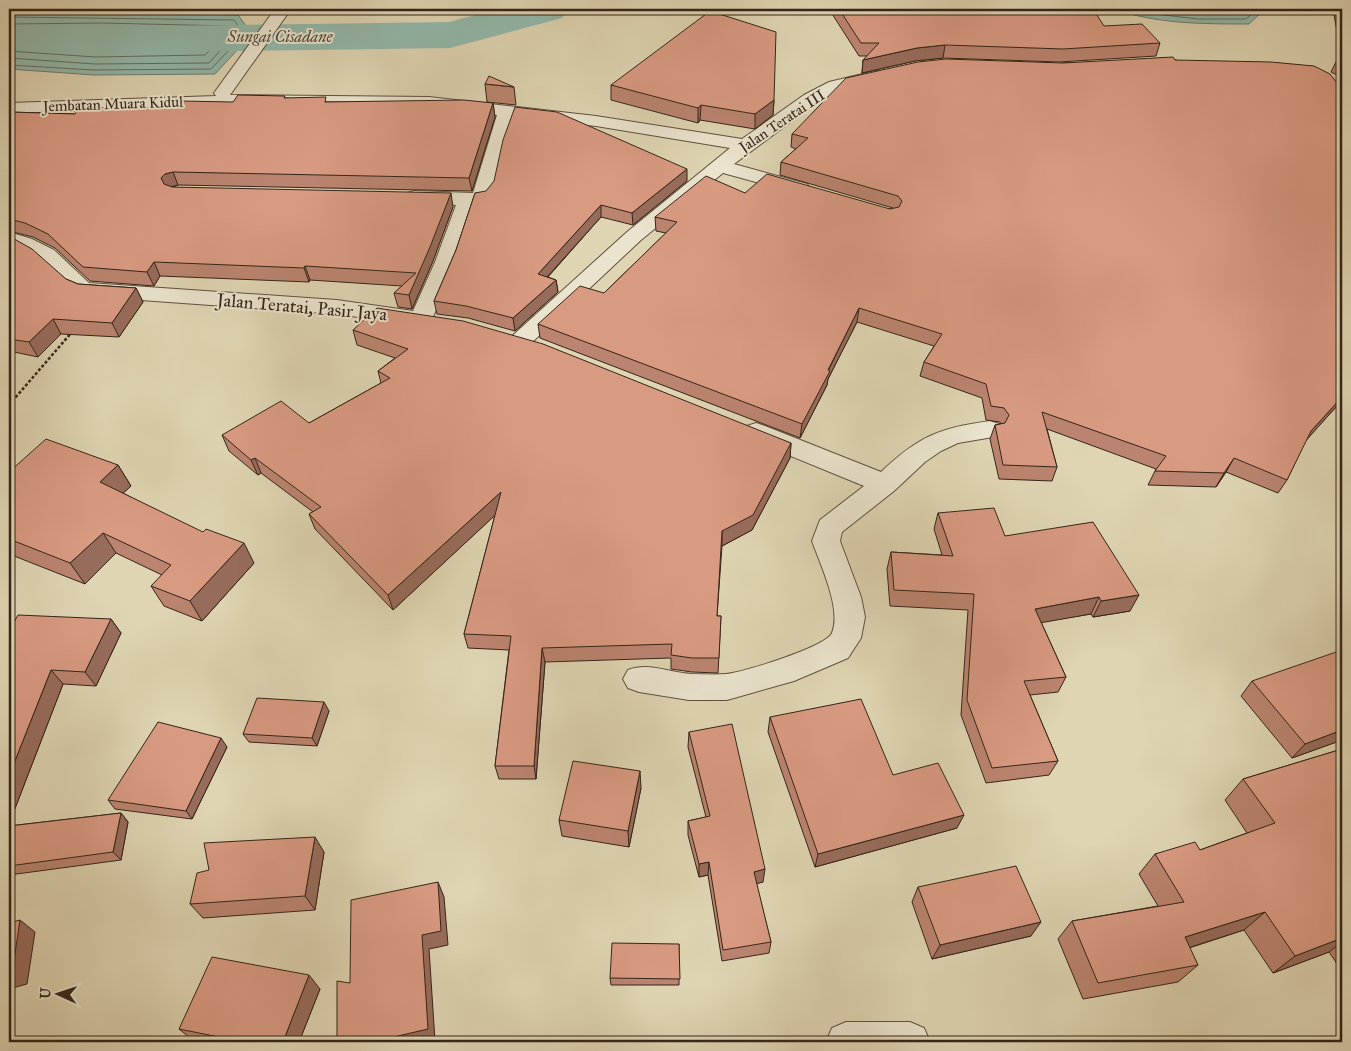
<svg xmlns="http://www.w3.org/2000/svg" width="1351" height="1051" font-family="'IM FELL Great Primer',serif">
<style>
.water{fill:#93b9ab;stroke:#6d7d70}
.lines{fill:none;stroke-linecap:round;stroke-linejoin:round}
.shore{stroke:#646e62;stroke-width:1}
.river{fill:#93b9ab;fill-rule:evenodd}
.street-casing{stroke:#5f503f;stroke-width:2}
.path{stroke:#342418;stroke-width:2.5;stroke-dasharray:3 2;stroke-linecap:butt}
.street{fill:#eae4ce;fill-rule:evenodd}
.wall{fill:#bb8470;stroke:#342418}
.shaded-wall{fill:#986c5b;stroke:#342418}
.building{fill:#d99a82;stroke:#342418}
.labels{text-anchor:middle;stroke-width:4;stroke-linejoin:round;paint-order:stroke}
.far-street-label{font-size:15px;fill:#342418;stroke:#eae4ce}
.far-water-label{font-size:16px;font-style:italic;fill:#4c493d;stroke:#eae4ce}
.street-label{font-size:18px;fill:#342418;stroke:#eae4ce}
</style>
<rect width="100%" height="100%" fill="#dfd5b3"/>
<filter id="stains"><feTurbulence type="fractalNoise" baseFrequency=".004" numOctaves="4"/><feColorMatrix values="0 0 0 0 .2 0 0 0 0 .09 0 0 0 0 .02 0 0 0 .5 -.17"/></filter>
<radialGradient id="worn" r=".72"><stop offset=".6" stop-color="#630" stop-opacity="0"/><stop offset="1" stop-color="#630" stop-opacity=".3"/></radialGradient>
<!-- water -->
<g class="water">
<path d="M1114 9H1265L1249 24C1203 24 1157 24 1114 9Z"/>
<path d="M9 12H102L238 15 252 34 215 74 94 75 9 69Z"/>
</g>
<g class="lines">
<!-- shore -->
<g class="shore">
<path d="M1129 9 1138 12 1198 19H1246L1258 9"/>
<path d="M1165 9 1199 13H1244L1248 9"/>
<path d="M9 17 234 20 244 34 211 69 94 70 9 65"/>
<path d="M9 24 102 23 230 26 236 33 209 63 95 64 9 58"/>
<path d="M9 31 102 30 221 33 224 36 205 55 95 57 9 51"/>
</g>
<!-- river -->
<path class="river" d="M498 9H568L562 18 450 48 166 52 9 51V25L166 26 449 22Z"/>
<!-- street casing -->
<g class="street-casing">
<g id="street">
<path d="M275 9H291L230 95 429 97 596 116 742 139 804 95 829 82 875 71 881 72 884 76 881 80 841 90 816 103 734 164 807 184 810 188 807 192 800 194 723 173 641 240 527 347 519 349 511 347 507 342 511 337 627 232 730 148 596 126 515 117 503 151 494 193 486 202 476 204 457 262 432 319 429 324 421 326 337 314 85 296C68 292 63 279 51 269 38 258 24 250 9 244V232L32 239 54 250 89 283 337 300 413 311 435 262 456 205 407 201 404 197 407 193 414 191 473 193 497 115 429 107 242 105 9 113V103L216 96 214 93Z"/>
<path d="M990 421 999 424 1003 430 999 436 958 443 941 451 925 462 894 491 842 532 840 541 861 597 865 617 861 638 848 658 794 681 727 700H689L639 692 628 688 623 679 628 670C649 662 670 673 692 674 703 674 715 675 726 674 744 672 826 647 832 633 842 609 820 564 812 541L820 520 864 486 747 438 743 432 747 426 756 423 765 426 881 472C919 436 939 428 990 421Z"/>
<path d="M846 1022H910L924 1028 930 1042H826L832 1028Z"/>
</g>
</g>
<!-- path -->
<path class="path" d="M9 405 72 332"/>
<!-- street -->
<use href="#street" class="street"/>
</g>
<!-- wall -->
<g class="wall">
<path d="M829 9H1065L1104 26 1160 43 1156 56 1059 62 943 58 915 61 862 73 863 60 867 56H859Z"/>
<path d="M1333 9H1342V81L1339 76 1331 72 1337 60H1342Z"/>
<path d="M1175 60 1342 89V411L1336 407 1306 440 1287 480 1278 493 1226 472 1216 487 1148 485 1156 469 1047 429 1057 467 1052 481 999 479 990 439 995 425 1001 424 1000 422 986 420 982 398 920 376 924 362 934 346 857 322 828 379 827 385 800 438 540 338 538 324 604 293 666 233 656 231 655 217 745 193 890 209 893 208 780 175 781 162 796 149 791 147 792 134 1063 63Z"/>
<path d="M485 84 514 87 516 105 487 102Z"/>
<path d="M611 85 774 100 773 115 755 129 700 120 698 123 611 100Z"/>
<path d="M286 98 328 102 493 103 495 117 472 191 178 185 172 187 453 207 433 261 412 309 398 307 394 293 402 286 310 280 309 282 160 276 154 286 90 281 55 248 33 237 9 231V112L75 114 176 107Z"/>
<path d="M687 181 633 225 601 217 548 277 556 280 558 292 515 331 468 318 437 314 434 301 456 250 475 193Z"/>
<path d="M9 236 66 279 78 284 136 288 143 302 119 337 61 334 38 357 9 351Z"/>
<path d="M353 330 791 443 790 458 752 530 722 546 717 616H721L718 673 692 672 671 669V658L545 662 536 779H499L495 766 509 650 468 648 464 634 495 515 393 610 315 529 309 514 313 512 261 473 258 475 229 451 222 435 309 423 381 383 378 371 395 358 357 345Z"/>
<path d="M118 465 131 486 123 493 254 563 202 621 164 606 151 586 162 575 116 553 85 584 9 554V472Z"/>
<path d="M938 513 1005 536 1130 611 1093 617 1091 614 1041 622 1066 677 1058 692 1030 695 1058 761 1049 775 986 783 961 715 968 610 890 606 887 569 891 552 942 555 934 529Z"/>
<path d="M111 619 121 633 96 686 63 684 9 824V631Z"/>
<path d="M1252 681 1342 740 1292 758 1241 696Z"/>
<path d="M329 711 317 746 249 742 243 734Z"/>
<path d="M770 717 893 775 957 828 815 867 768 732Z"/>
<path d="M689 732 763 882 756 883 771 942 769 953 722 961 708 875 699 877 688 835V821L706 817 688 747Z"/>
<path d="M227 747 192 819 115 809 108 800Z"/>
<path d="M1342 749V971L1329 952 1273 973 1244 930 1189 948 1198 965 1178 982 1083 999 1058 939 1072 921 1158 906 1139 874 1155 854 1200 850 1247 833 1225 800 1243 779Z"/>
<path d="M641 788 629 847 562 836 559 820Z"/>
<path d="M121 813 128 822 121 860 9 875V826Z"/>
<path d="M324 852 315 910 203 918 190 904 209 870Z"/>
<path d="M918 887 1031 936 932 959 912 902Z"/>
<path d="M679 944V985H611L610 978Z"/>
<path d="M320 989 299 1042H200L194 1041 179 1029Z"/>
</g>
<!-- shaded-wall -->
<g class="shaded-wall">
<path d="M945 45 943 58 915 61 862 73 863 60 917 48Z"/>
<path d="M774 100 773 115 755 129V114Z"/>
<path d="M493 103 495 117 472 191 469 178Z"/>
<path d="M701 105 700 120 698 123V108Z"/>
<path d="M687 169V181L633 225 632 213Z"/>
<path d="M173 172 178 185 170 187 166 192 161 178 165 174Z"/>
<path d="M451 193 453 207 433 261 412 309 409 295Z"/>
<path d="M601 205V217L539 286 538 274Z"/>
<path d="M154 262 160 276 154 286 147 272Z"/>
<path d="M305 266 310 280 309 282 304 268Z"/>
<path d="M556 280 558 292 515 331 513 318Z"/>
<path d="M136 288 143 302 119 337 112 323Z"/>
<path d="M859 308 857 322 828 379 827 385 800 438 802 424Z"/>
<path d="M53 319 61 334 38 357 29 342Z"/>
<path d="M1342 397V398L1336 407 1302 445 1311 431Z"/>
<path d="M791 443 790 458 752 530 722 546V531Z"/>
<path d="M255 458 261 473 258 475 251 460Z"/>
<path d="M1234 458 1226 472 1216 487 1224 473Z"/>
<path d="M118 465 131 486 112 503 100 482Z"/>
<path d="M501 492 504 507 393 610 388 595Z"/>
<path d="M103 533 116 553 85 584 70 563Z"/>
<path d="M244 543 254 563 202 621 190 601Z"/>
<path d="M1139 595 1130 611 1093 617 1101 601Z"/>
<path d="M1099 597 1091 614 1028 625 1035 609Z"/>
<path d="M111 619 121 633 96 686 85 672Z"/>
<path d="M542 648 545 662 536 779 534 766Z"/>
<path d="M51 670 63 684 9 824V776Z"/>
<path d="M324 702 329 711 317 746 312 738Z"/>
<path d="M1342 730V740L1292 758 1305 744Z"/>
<path d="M221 738 227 747 192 819 186 811Z"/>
<path d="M640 771 641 788 629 847 628 831Z"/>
<path d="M121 813 128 822 121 860 113 852Z"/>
<path d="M964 815 957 828 815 867 818 854Z"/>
<path d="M315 837 324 852 315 910 305 896Z"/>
<path d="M709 862 708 875 699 877V864Z"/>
<path d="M765 869 763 882 752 885 754 872Z"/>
<path d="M438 882 444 897 448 945 429 949 435 1041 430 1042H372L422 935Z"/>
<path d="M1265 912 1244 930 1166 955 1185 937Z"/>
<path d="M20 920 35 932 27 984 9 989V974Z"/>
<path d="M1041 922 1031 936 932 959 940 945Z"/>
<path d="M1342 938V942L1329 952 1273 973 1295 956Z"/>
<path d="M309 975 320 989 299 1042H283Z"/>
</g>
<!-- building -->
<g class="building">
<path d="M839 9H1093L1104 26 1142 24 1160 43 1063 49 945 45 917 48 863 60 879 43H861Z"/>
<path d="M710 11 776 32 774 100 755 114 701 105 698 108 611 85Z"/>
<path d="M1173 57 1175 60 1271 62 1314 66 1330 74 1341 88 1342 89V397L1311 431 1287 480 1234 458 1224 473 1155 471 1166 456 1042 412 1057 467 1003 465 995 425 1005 423 1009 415 1004 408 991 406 986 384 924 362 942 334 859 308 828 370 830 371 802 424 538 324 580 286 604 293 677 222 655 217 706 176 745 193 767 174 890 209 899 207 902 201 898 196 781 162 808 138 792 134 846 78 918 62 946 59 1063 63Z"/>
<path d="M489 76 514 87 485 84Z"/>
<path d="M238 95 285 96 284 98 326 97 325 102 464 100 493 103 469 178 173 172 165 174 161 178 164 184 172 187 451 193 430 247 409 295 394 293 416 273 305 266 304 268 154 262 147 272 83 267 48 234 25 223 9 219V112L75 114 79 108 176 107 181 101 233 102Z"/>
<path d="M515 107 557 112 687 169 632 213 601 205 538 274 556 280 513 318 466 306 434 301 456 250 475 193 486 191 494 181 503 140Z"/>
<path d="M9 236 32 249 66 279 78 284 136 288 112 323 53 319 29 342 9 339V313L10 312H9Z"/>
<path d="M377 308 463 321 543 344 791 443 753 515 722 531 717 616H721L719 658H692L671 655 672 644 542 648 534 766H495L511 636 464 634 501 492 388 595 309 514 321 507 255 458 251 460 222 435 281 401 309 423 390 378 378 371 408 349 353 330Z"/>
<path d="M46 439 118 465 100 482 203 532 206 529 244 543 190 601 151 586 171 565 103 533 70 563 9 539V472Z"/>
<path d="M994 508 1005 536 1093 522 1139 595 1101 601 1099 597 1035 609 1066 677 1024 681 1058 761 992 768 967 700 974 594 894 590 891 552 953 556 938 513Z"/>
<path d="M18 615 111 619 85 672 51 670 9 776V631Z"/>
<path d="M1342 650V730L1305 744 1252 681Z"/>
<path d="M257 698 324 702 312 738 243 734Z"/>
<path d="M861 699 893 775 938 763 964 815 818 854 770 717Z"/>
<path d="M158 722 221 738 186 811 108 800Z"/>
<path d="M732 724 765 869 754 872 771 942 723 950 709 862 699 864 688 821 710 816 689 732Z"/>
<path d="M1342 749V938L1295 956 1265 912 1185 937 1198 965 1098 983 1072 921 1184 902 1155 854 1195 842 1200 850 1275 823 1243 779Z"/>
<path d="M573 761 640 771 628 831 559 820Z"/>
<path d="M121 813 113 852 9 866V826Z"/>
<path d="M315 837 305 896 190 904 197 873 209 870 204 843Z"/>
<path d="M1016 866 1041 922 940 945 918 887Z"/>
<path d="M438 882 441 931 422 935 428 1029 372 1042H337V981L350 983 351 900Z"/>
<path d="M20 920 12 974H9V923Z"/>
<path d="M612 943 679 944 680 979 610 978Z"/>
<path d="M212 957 309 975 283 1042H244L179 1029Z"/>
</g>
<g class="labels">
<!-- far-street labels -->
<g class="far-street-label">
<text transform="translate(113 104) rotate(-2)" y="5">Jembatan Muara Kidul</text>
<text transform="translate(782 121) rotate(-34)" y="5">Jalan Teratai III</text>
</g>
<!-- far-water labels -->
<g class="far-water-label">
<text x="280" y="42">Sungai Cisadane</text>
</g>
<!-- street labels -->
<g class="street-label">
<text transform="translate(302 307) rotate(5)" y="6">Jalan Teratai, Pasir Jaya</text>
</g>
</g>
<!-- margin -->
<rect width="1351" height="1051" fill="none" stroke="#dfd5b3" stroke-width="30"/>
<rect x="10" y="10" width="1331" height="1031" fill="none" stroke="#342418" stroke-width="2.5"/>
<rect x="15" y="15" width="1321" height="1021" fill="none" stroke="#342418"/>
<!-- north arrow -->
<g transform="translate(58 994) rotate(273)" stroke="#eae4ce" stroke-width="4" paint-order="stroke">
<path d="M0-4L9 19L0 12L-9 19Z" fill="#342418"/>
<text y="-8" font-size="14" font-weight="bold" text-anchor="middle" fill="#342418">U</text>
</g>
<rect width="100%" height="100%" filter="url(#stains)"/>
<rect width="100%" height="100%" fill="url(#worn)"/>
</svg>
